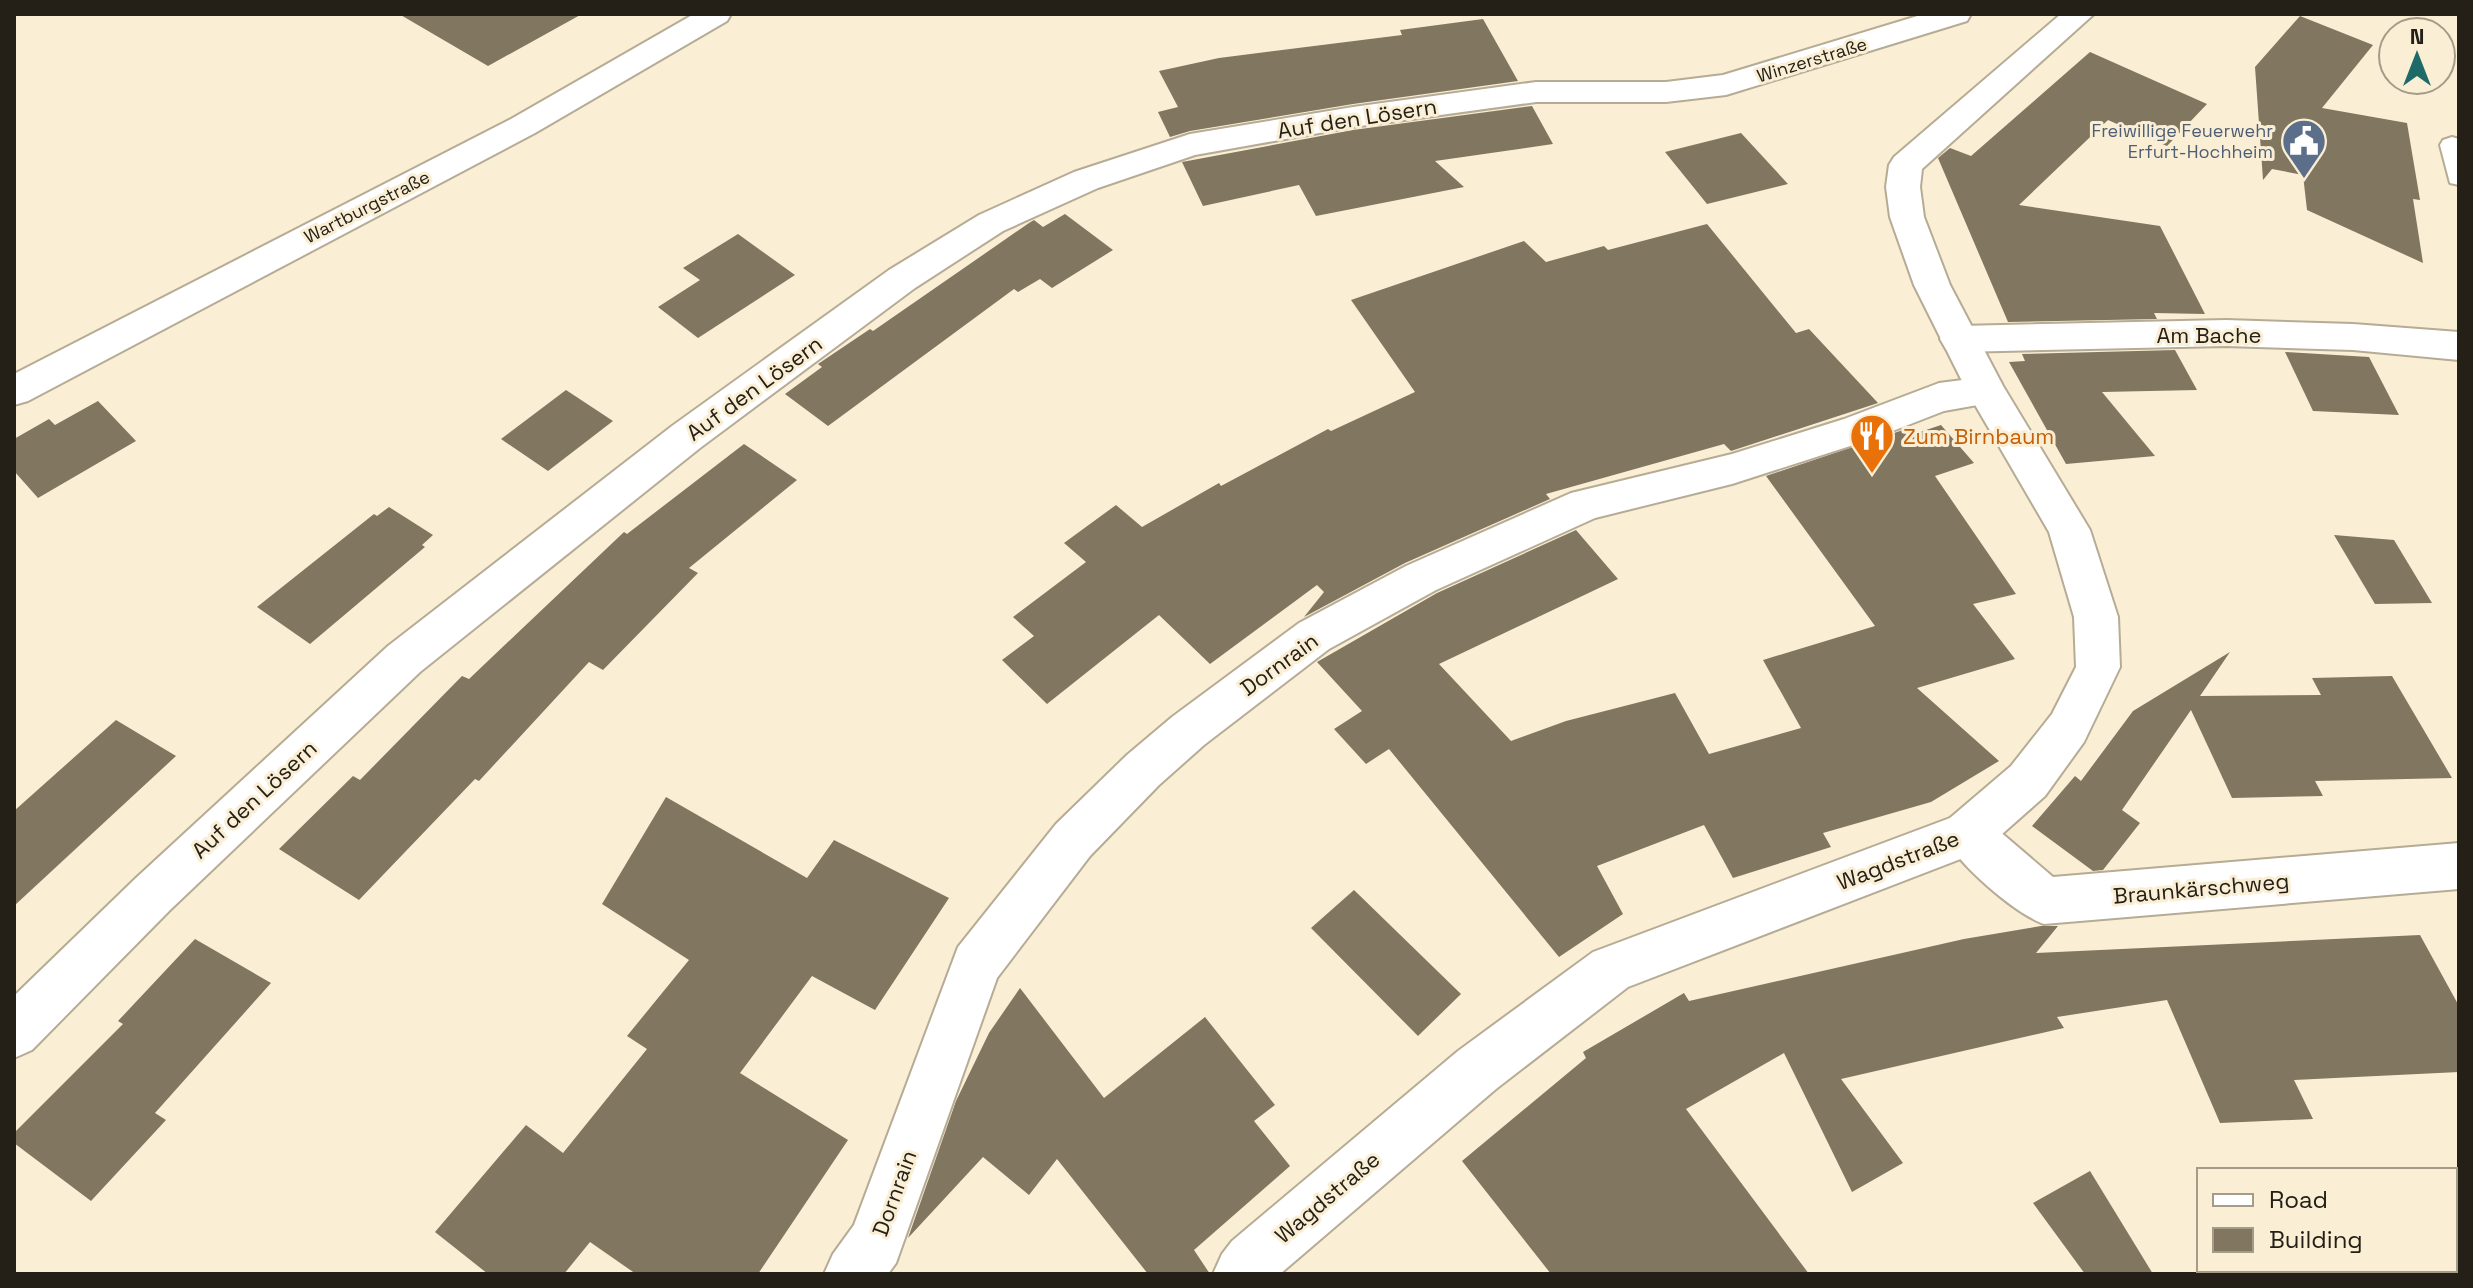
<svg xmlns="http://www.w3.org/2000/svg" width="2473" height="1288" font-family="'Space Grotesk',sans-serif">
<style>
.building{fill:#817660}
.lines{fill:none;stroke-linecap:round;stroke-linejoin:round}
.lane-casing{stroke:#b6ab94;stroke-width:4}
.street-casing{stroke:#b6ab94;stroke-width:4}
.secondary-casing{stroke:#b6ab94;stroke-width:4}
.lane{fill:#fff;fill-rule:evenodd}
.street{fill:#fff;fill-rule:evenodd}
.secondary{fill:#fff;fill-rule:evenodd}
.labels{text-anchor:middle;stroke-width:6;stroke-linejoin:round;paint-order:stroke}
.far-street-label{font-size:18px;fill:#242017;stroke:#faeed5}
.far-service-label{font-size:18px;fill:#4e5e75;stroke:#faeed5;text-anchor:end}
.street-label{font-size:22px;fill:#242017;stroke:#faeed5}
.food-label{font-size:22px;fill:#c56008;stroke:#faeed5;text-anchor:start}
</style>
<rect width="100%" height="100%" fill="#faeed5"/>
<!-- building -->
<g class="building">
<path d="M399 14H582L488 66Z"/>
<path d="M2300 16 2373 45 2322 108 2407 123 2420 200 2413 199 2423 263 2307 210 2303 175 2272 169 2263 180 2255 67Z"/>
<path d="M1483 19 1518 81 1353 104 1190 131 1170 137 1158 112 1178 107 1159 71 1219 58 1402 35 1400 30Z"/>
<path d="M2090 52 2207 104 2167 146 2108 120 2019 205 2160 226 2205 314 2154 313 2157 319 2008 322 1938 158 1950 148 1971 156Z"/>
<path d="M1532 106 1553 144 1435 161 1464 187 1316 216 1299 185 1203 206 1182 162 1353 130Z"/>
<path d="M1741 133 1788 184 1707 204 1665 152Z"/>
<path d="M1065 214 1113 250 1052 288 1040 279 1018 292 1014 289 828 426 785 394 822 367 818 364 870 329 873 331 1029 223 1034 220 1043 227Z"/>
<path d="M1707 224 1796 333 1809 329 1878 403 1731 451 1724 444 1546 494 1550 499 1405 563 1304 617 1324 592 1317 585 1210 664 1159 615 1047 704 1002 660 1034 636 1013 617 1086 562 1064 543 1116 505 1142 527 1219 483 1221 486 1328 429 1331 431 1415 392 1351 300 1524 241 1546 262 1604 246 1608 250Z"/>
<path d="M738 234 795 275 698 338 658 307 700 280 683 268Z"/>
<path d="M2175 350 2197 390 2102 392 2155 456 2066 464 2009 362 2025 361 2022 354Z"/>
<path d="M2285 352 2369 357 2399 415 2313 411Z"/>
<path d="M566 390 613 421 548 471 501 439Z"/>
<path d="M98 401 136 441 38 498 14 471V439L49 419 55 425Z"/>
<path d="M1941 425 1974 463 1935 476 2016 594 1973 604 2015 659 1917 688 1999 761 1931 802 1823 833 1831 847 1733 878 1704 825 1597 866 1623 914 1559 957 1389 749 1366 764 1334 729 1362 711 1317 662 1437 593 1576 530 1618 579 1439 664 1511 741 1566 721 1675 693 1709 754 1801 728 1763 660 1875 626 1766 476 1903 430 1908 436Z"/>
<path d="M744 444 797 480 689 568 698 573 603 670 589 662 479 781 475 779 359 900 279 849 353 776 360 780 462 676 469 679 624 532 627 534Z"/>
<path d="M389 507 433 535 422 545 425 547 310 644 257 607 374 514 377 516Z"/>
<path d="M2334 535 2394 540 2432 603 2375 604Z"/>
<path d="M2230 652 2200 696 2321 695 2312 678 2392 676 2452 778 2315 781 2323 796 2232 798 2191 710 2122 810 2140 823 2103 870 2093 871 2032 826 2075 776 2081 781 2133 711Z"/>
<path d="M116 720 176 756 14 906V811Z"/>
<path d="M666 797 807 878 834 840 949 898 875 1010 812 976 740 1073 848 1140 758 1274H636L590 1242 564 1274H488L435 1232 526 1125 563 1153 647 1049 627 1036 689 960 602 904Z"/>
<path d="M1354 890 1461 994 1418 1036 1311 928Z"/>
<path d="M2041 926H2058L2036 953 2420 935 2459 1006V1072L2294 1080 2313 1119 2220 1123 2167 1000 2057 1017 2064 1028 1841 1079 1903 1163 1852 1192 1784 1053 1686 1109 1809 1274H1551L1462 1161 1586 1058 1583 1052 1684 993 1689 1001 1964 939Z"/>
<path d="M195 939 271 983 155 1113 166 1120 91 1201 14 1143V1133L123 1024 118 1021Z"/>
<path d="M1020 988 1104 1098 1205 1017 1275 1105 1254 1121 1290 1166 1194 1250 1210 1274H1148L1057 1159 1029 1195 983 1157 908 1238 956 1101 989 1033Z"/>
<path d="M2090 1171 2153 1274H2085L2033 1203Z"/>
</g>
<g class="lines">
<!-- lane casing -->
<g class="lane-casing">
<path id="lane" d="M2452 137 2459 139V185L2450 183 2440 145 2443 140Z"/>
</g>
<!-- street casing -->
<g class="street-casing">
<g id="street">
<path d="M694 14H731L727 21 535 133 28 401 14 405V374L511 119Z"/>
<path d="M1924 14H1971L1967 21 1726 95 1666 102H1536L1353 127 1195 155 1098 188 1003 231 915 288 700 448 420 672 170 910 32 1050 14 1058V996L136 878 388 646 672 426 889 270 979 215 1074 172 1190 134 1353 107 1536 82H1666L1723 75Z"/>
<path d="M2226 320 2353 324 2459 332V360L2353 350 2226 346 1959 352 1946 349 1940 339 1946 329 1959 326Z"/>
<path d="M1986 377 2000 381 2005 391 2000 401 1944 411 1872 439 1732 484 1595 518 1436 590 1329 649 1204 745 1159 785 1090 856 997 978 896 1263 888 1274H824L833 1254 854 1225 958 947 1056 824 1127 755 1172 717 1299 623 1406 566 1571 493 1732 454 1844 419 1939 383Z"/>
<path d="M1967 812 1984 818 2053 877 2459 843V889L2044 924C2014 913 1956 863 1943 834L1950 818Z"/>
</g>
</g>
<!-- secondary casing -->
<g class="secondary-casing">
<path id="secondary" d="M2061 14H2094L1922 169 1920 187 1924 217 1950 285 2003 386 2090 530 2118 617 2120 667 2084 742 2045 796 1984 850 1628 987 1496 1089 1280 1274H1213L1222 1254 1232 1241 1458 1051 1593 952 1950 818 2011 766 2052 714 2076 667 2074 617 2049 532 1967 391 1914 285 1890 217 1886 187 1889 165 1894 157Z"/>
</g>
<!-- lane -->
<use href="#lane" class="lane"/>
<!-- street -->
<use href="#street" class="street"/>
<!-- secondary -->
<use href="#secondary" class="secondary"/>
</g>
<!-- icons -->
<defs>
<g id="civic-pin" transform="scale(2.3)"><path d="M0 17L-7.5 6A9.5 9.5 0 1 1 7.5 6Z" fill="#5c6f8a" stroke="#faeed5"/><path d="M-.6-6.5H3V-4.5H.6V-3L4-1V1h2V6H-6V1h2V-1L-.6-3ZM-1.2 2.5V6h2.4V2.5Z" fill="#fff"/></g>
<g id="restaurant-pin" transform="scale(2.3)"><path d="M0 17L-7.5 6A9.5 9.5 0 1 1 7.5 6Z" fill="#e8710a" stroke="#faeed5"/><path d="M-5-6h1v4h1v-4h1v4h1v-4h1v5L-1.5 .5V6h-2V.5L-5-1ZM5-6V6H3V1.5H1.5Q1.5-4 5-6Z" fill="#fff"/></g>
</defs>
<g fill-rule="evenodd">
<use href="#civic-pin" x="2304" y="141"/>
<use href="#restaurant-pin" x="1872" y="436"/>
</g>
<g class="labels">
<!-- far-street labels -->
<g class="far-street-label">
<text transform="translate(1812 60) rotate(-17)" y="6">Winzerstraße</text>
<text transform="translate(367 207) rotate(-27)" y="6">Wartburgstraße</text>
</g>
<!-- far-service labels -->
<g class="far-service-label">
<text x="2273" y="137">Freiwillige Feuerwehr<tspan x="2273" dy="21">Erfurt-Hochheim</tspan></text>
</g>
<!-- street labels -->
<g class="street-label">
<text transform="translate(1357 118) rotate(-9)" y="8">Auf den Lösern</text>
<text x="2209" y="343">Am Bache</text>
<text transform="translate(754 388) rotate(-36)" y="8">Auf den Lösern</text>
<text transform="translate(1279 664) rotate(-36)" y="8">Dornrain</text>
<text transform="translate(254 799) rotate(-43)" y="8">Auf den Lösern</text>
<text transform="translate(1898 860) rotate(-21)" y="8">Wagdstraße</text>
<text transform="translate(2201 888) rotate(-5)" y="8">Braunkärschweg</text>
<text transform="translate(894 1193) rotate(-70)" y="8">Dornrain</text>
<text transform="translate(1327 1197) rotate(-40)" y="8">Wagdstraße</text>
</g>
<!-- food labels -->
<g class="food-label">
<text x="1903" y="444">Zum Birnbaum</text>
</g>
</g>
<!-- border -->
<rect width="2473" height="1288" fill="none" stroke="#242017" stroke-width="32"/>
<!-- legend -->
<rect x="2197" y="1168" width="260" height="104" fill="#faeed5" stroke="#a49c89" stroke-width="2"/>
<rect x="2213" y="1194" width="40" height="12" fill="#ffffff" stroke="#a49c89" stroke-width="2"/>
<text x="2269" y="1208" font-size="24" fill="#242017">Road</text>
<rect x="2213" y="1228" width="40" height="24" fill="#817660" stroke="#a49c89" stroke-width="2"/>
<text x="2269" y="1248" font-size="24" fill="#242017">Building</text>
<!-- north arrow -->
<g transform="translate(2417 56)"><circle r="38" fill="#faeed5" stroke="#a49c89" stroke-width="2"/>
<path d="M0-6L14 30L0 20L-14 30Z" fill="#1d6a69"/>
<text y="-12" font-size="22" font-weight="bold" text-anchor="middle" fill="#242017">N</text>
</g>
</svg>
